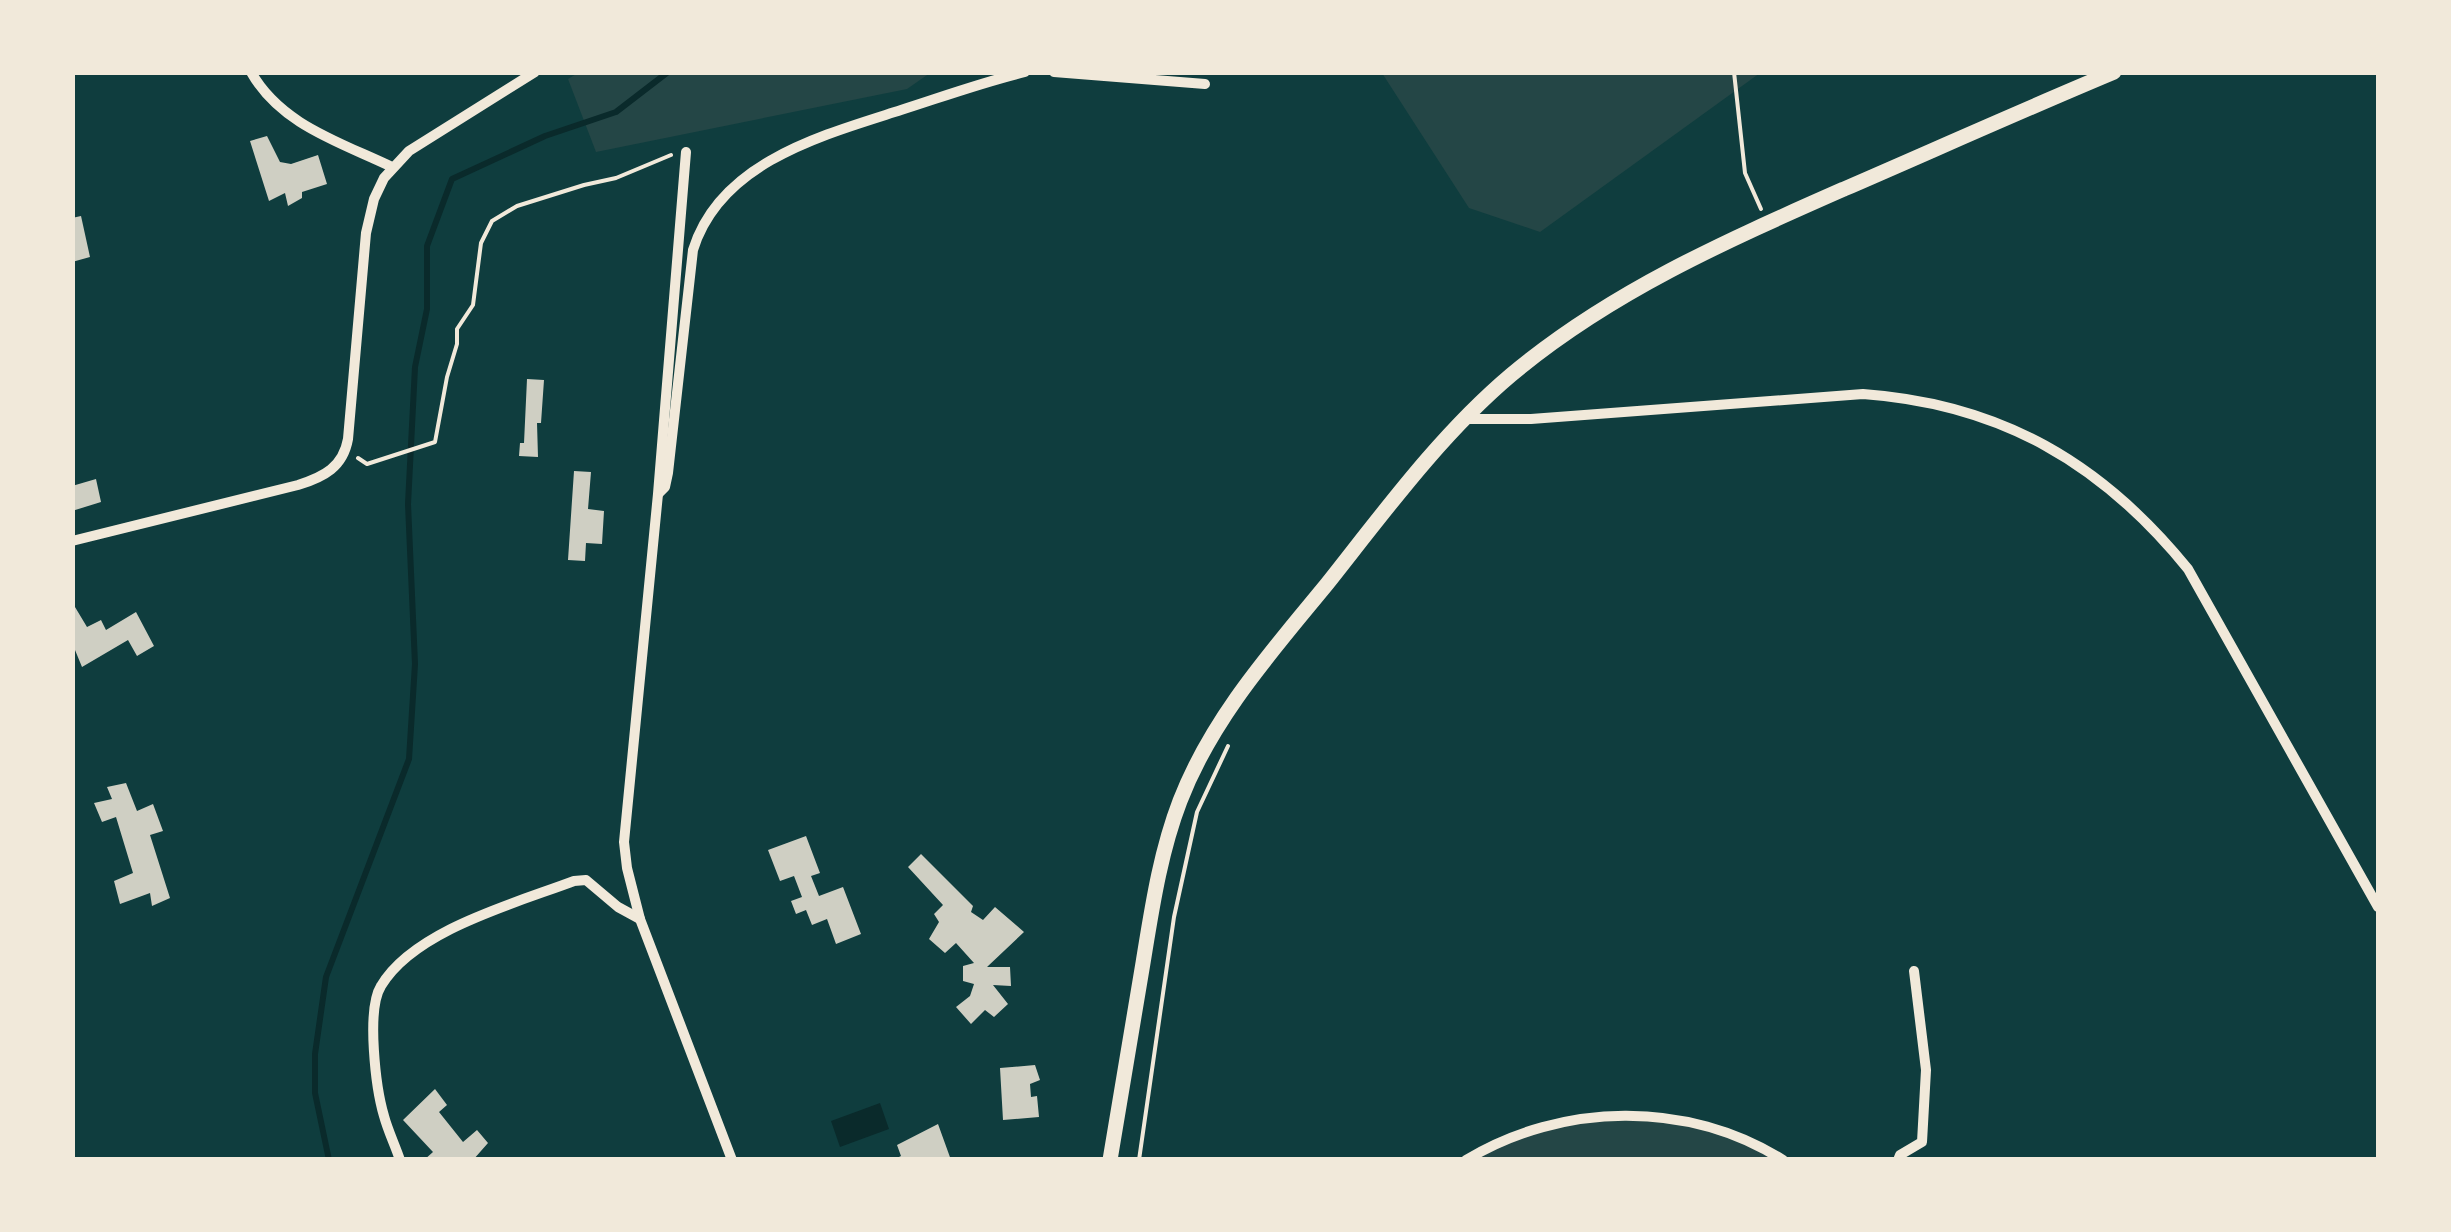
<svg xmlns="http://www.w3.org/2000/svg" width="2451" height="1232" font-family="Ubuntu,sans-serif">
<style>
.green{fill:#244646}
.water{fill:#0a2a2b}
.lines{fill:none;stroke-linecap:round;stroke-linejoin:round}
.stream{stroke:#0a2a2b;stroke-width:6}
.building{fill:#cfcfc3}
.path{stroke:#f1e9da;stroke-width:4}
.minor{stroke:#f1e9da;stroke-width:10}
.tertiary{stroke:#f1e9da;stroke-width:15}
</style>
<rect width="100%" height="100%" fill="#0f3d3e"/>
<!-- green -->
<g class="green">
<path d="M578 73V72L930 73 907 89 596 152 568 79Z"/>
<path d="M1382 73H1760L1540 232 1469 208Z"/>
<path d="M1576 1118 1692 1121 1783 1160H1466Z"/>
</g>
<!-- water -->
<path class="water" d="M880 1103 889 1129 840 1147 831 1121Z"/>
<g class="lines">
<!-- stream -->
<path class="stream" d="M329 1160 315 1093V1054L326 977 409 759 415 664 408 504 415 367 427 309V246L452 179 545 136 616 112 668 72"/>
</g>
<!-- building -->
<g class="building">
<path d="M267 136 280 162 291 164 318 155 327 184 302 192V198L288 206 285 193 269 201 250 141Z"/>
<path d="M81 216 90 257 72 262V218Z"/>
<path d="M527 379 544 380 541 423H537L538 457 519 456 520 443H524Z"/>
<path d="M574 471 591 472 588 509 604 511 602 544 586 543 585 561 568 560Z"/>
<path d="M96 479 101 502 72 511V486Z"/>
<path d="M72 602 87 627 101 620 106 630 136 612 154 646 137 656 128 640 82 667 75 650 72 651Z"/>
<path d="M126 783 137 811 153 804 163 831 150 835 170 898 152 906 150 893 120 904 114 881 133 873 116 817 102 822 94 803 112 799 107 787Z"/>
<path d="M806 836 820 873 811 876 819 896 843 887 861 934 836 944 827 919 812 925 806 910 796 914 791 901 802 897 794 876 780 881 768 850Z"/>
<path d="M921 854 973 906 971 912 983 920 995 907 1024 932 987 967H1010L1011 986 993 985 1008 1004 994 1017 985 1010 971 1024 956 1007 970 996 974 984 963 981V966L974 963 956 943 945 953 929 939 939 922 934 914 943 905 908 867Z"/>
<path d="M1035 1065 1040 1080 1030 1084 1031 1097 1037 1096 1039 1117 1003 1120 1000 1068Z"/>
<path d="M435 1089 447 1105 439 1112 463 1142 477 1130 488 1143 473 1160H424L433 1152 403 1120Z"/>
<path d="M938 1124 951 1160H893L901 1156 897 1145Z"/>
</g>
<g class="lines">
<!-- path -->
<g class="path">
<path d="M1734 72 1745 173 1761 209"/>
<path d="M358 458 367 464 435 442 447 377 457 344V329L473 305 481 243 492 221 517 206 584 185 616 178 671 155"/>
<path d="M1139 1160 1174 917 1197 812 1228 746"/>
</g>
<!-- minor -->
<g class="minor">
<path d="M251 72C281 125 340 142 392 167"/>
<path d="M1054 72 1205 84"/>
<path d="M686 152 658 494 624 842 627 868 640 919 732 1160"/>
<path d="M1465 419H1531L1863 394C2001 404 2102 463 2188 569L2378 907"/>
<path d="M659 493 665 487 668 473 693 250C720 162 823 135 901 110 942 97 983 82 1025 72"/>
<path d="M72 541 298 485C324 477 343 467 348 439L366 233 374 199 384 178 409 151 535 72"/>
<path d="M400 1160C395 1145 388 1131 384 1116 376 1089 366 1010 381 986 414 930 516 903 574 881L586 880 618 907 640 919"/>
<path d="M1466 1160C1562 1102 1688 1100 1783 1160"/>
<path d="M1898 1160 1900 1155 1922 1142 1926 1070 1914 971"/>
</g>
<!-- tertiary -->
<path class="tertiary" d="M1110 1160C1121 1094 1132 1029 1143 963 1152 908 1160 853 1180 801 1212 718 1272 651 1327 584 1384 512 1441 434 1511 375 1610 292 1726 241 1844 189 1934 150 2023 110 2114 72"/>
</g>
<!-- border -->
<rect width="2451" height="1232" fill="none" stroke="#f1e9da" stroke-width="150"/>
</svg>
